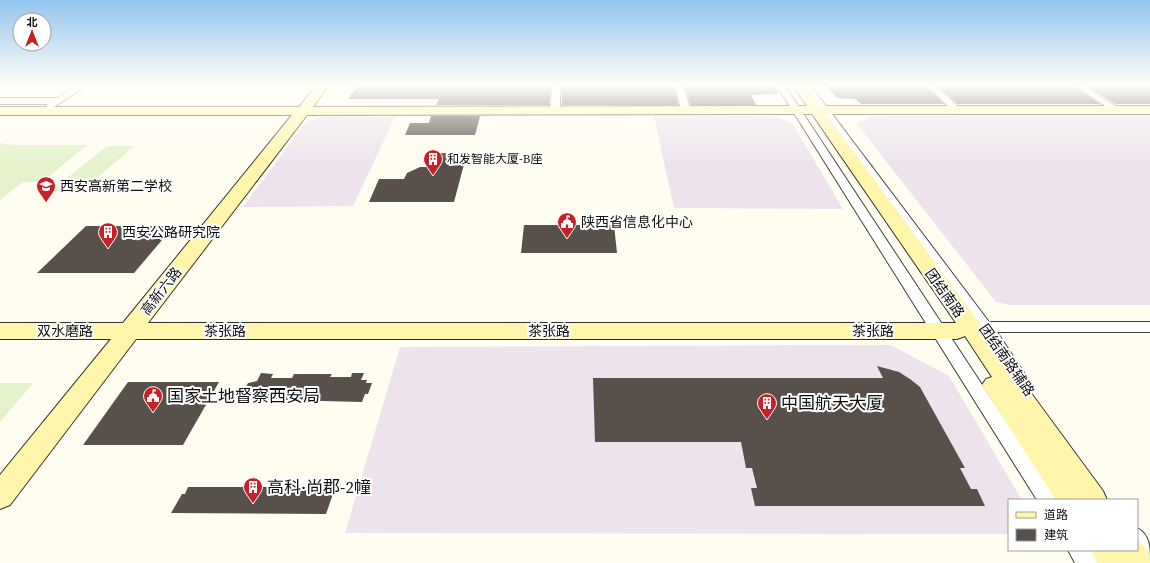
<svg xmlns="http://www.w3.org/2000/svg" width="1150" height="563" font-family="'Source Serif 4','Noto Sans SC',serif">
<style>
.industrial{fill:#ece3ed}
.pitch{fill:#e4f2cb}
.building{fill:#58504b}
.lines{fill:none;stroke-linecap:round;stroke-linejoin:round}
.street-casing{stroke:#424242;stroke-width:2}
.secondary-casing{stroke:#313131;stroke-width:2}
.street{fill:#fff;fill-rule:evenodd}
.secondary{fill:#fff6ab;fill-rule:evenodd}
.labels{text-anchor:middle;stroke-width:4;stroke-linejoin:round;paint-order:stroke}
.far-poi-label{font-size:12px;fill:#0f0f0f;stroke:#fff;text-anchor:start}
.poi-label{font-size:14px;fill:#0f0f0f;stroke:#fff;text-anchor:start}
.street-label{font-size:14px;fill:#0f0f0f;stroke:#fff}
.near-poi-label{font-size:17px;fill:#0f0f0f;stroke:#fff;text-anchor:start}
</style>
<rect width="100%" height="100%" fill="#fffcf0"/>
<!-- industrial -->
<g class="industrial">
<path d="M1150 115V305H1010L996 302 857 124 872 116Z"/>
<path d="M654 116H774L792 123 843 209 674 208Z"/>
<path d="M322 117H395L353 206 243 207 306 122Z"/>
<path d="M891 345 949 376 1022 500H1009V534L345 533 400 347Z"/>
</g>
<!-- pitch -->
<g class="pitch">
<path d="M0 143 14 145H87L42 182H23L0 200Z"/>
<path d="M107 146H134L82 191H51Z"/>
<path d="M0 383H33L0 422Z"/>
</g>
<!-- building -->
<g class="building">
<path d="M357 86H551L549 105H436L439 99H348Z"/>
<path d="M562 86H674L678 105H562Z"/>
<path d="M684 86H776L778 94 751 95 756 105H691Z"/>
<path d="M827 86H926L944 104H861L856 99 837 98Z"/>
<path d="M938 86H1074L1100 104H958Z"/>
<path d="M1086 86H1150V104H1116Z"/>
<path d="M431 116H480L475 135H405L410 123H429Z"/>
<path d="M435 153H467L454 202H369L379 179H404L407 173 420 167H431Z"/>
<path d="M524 225H614L617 253H521Z"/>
<path d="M86 226H174L134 273H37Z"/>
<path d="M877 366 899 372 910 379 920 387 965 468H960L971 489H977L985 506H755L751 488H757L752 468H746L741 442H595L593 378H883Z"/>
<path d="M261 373 273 374 271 378H292L294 374H332L330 377H351L352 373H364L361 380H367L366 383H372L368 394H365L362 402 240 399 248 383 257 381Z"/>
<path d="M128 382H219L183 445H83Z"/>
<path d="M188 487H332L330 494H333L326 514 171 513 182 494H185Z"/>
</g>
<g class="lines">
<!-- street casing -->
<g class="street-casing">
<g id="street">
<path d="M77 86H86L51 109 46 106 48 104H0V98H57Z"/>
<path d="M552 86H560V110L555 113 550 110Z"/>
<path d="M675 86H683L691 110 689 112 686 113 681 110Z"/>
<path d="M777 86H785L1058 500H1037Z"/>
<path d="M803 86H811L989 322H1150V332H997L1029 380 1027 384 1021 386 1015 384 980 332 973 331 970 327 974 323Z"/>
<path d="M927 86H936L960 108 962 110 960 112H954Z"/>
<path d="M1075 86H1084L1122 110 1120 112H1114Z"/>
<path d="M1137 528C1150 535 1150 547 1150 563L1142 561 1134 550H1137Z"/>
<path d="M1068 550H1092L1099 563H1075Z"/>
</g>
</g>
<!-- secondary casing -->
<g class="secondary-casing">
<g id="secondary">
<path d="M316 86H328L313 107 807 106 793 86H805L820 106H1150V114H826L1103 491 1107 500H1056L986 391 982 385 986 379 992 377 965 336 957 339H136L10 505 0 509V475L111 339H0V323H123L292 115H0V107H299ZM812 114 956 323H148L307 115Z"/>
<path d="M1137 539 1149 552 1150 563H1097L1091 550H1137Z"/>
</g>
</g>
<!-- street -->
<use href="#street" class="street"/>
<!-- secondary -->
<use href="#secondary" class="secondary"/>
</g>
<!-- sky -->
<linearGradient id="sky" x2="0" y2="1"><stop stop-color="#93c5ee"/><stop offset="0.52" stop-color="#fffef8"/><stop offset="1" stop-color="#fffef8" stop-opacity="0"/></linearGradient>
<rect width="1150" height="164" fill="url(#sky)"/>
<!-- icons -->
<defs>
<g id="building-pin" transform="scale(1)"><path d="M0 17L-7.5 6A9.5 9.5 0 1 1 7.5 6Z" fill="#c42129" stroke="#fff"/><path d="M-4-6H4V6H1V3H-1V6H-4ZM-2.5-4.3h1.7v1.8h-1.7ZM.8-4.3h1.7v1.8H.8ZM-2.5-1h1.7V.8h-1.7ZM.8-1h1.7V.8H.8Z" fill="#fff"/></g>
<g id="school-pin" transform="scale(1)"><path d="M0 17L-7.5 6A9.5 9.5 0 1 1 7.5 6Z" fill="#c42129" stroke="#fff"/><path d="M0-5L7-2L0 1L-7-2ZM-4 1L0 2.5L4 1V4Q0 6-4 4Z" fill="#fff"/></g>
<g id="civic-pin" transform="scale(1)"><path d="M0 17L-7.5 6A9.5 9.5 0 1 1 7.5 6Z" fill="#c42129" stroke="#fff"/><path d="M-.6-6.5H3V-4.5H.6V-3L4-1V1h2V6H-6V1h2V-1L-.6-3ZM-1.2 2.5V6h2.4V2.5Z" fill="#fff"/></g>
</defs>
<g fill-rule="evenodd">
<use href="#building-pin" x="433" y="159"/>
<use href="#school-pin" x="46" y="186"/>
<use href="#civic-pin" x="567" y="222"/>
<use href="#building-pin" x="108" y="232"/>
<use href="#civic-pin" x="153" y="396"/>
<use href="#building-pin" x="767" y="403"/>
<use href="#building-pin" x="253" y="487"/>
</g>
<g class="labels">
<!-- far-poi labels -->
<g class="far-poi-label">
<text x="447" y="163">和发智能大厦-B座</text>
</g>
<!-- poi labels -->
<g class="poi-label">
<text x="60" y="191">西安高新第二学校</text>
<text x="581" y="227">陕西省信息化中心</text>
<text x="122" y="237">西安公路研究院</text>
</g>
<!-- street labels -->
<g class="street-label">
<text transform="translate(161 291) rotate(-52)" y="5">高新六路</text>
<text transform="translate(945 293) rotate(55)" y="5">团结南路</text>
<text x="65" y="336">双水磨路</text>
<text x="225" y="336">茶张路</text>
<text x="549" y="336">茶张路</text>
<text x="873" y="336">茶张路</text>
<text transform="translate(1007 360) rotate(55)" y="5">团结南路辅路</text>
</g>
<!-- near-poi labels -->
<g class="near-poi-label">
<text x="167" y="402">国家土地督察西安局</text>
<text x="781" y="409">中国航天大厦</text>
<text x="267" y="493">高科·尚郡-2幢</text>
</g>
</g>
<!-- legend -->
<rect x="1008" y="499" width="130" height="52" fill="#ffffff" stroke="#9f9f9f"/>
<rect x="1016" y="512" width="20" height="6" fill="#fff6ab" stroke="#9f9f9f"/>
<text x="1044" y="519" font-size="12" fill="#0f0f0f">道路</text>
<rect x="1016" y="529" width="20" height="12" fill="#58504b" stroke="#9f9f9f"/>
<text x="1044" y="539" font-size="12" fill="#0f0f0f">建筑</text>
<!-- north arrow -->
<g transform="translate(32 32)"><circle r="19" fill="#ffffff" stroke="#9f9f9f"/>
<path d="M0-3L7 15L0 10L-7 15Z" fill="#c42129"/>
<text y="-6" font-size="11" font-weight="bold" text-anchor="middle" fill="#0f0f0f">北</text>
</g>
</svg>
